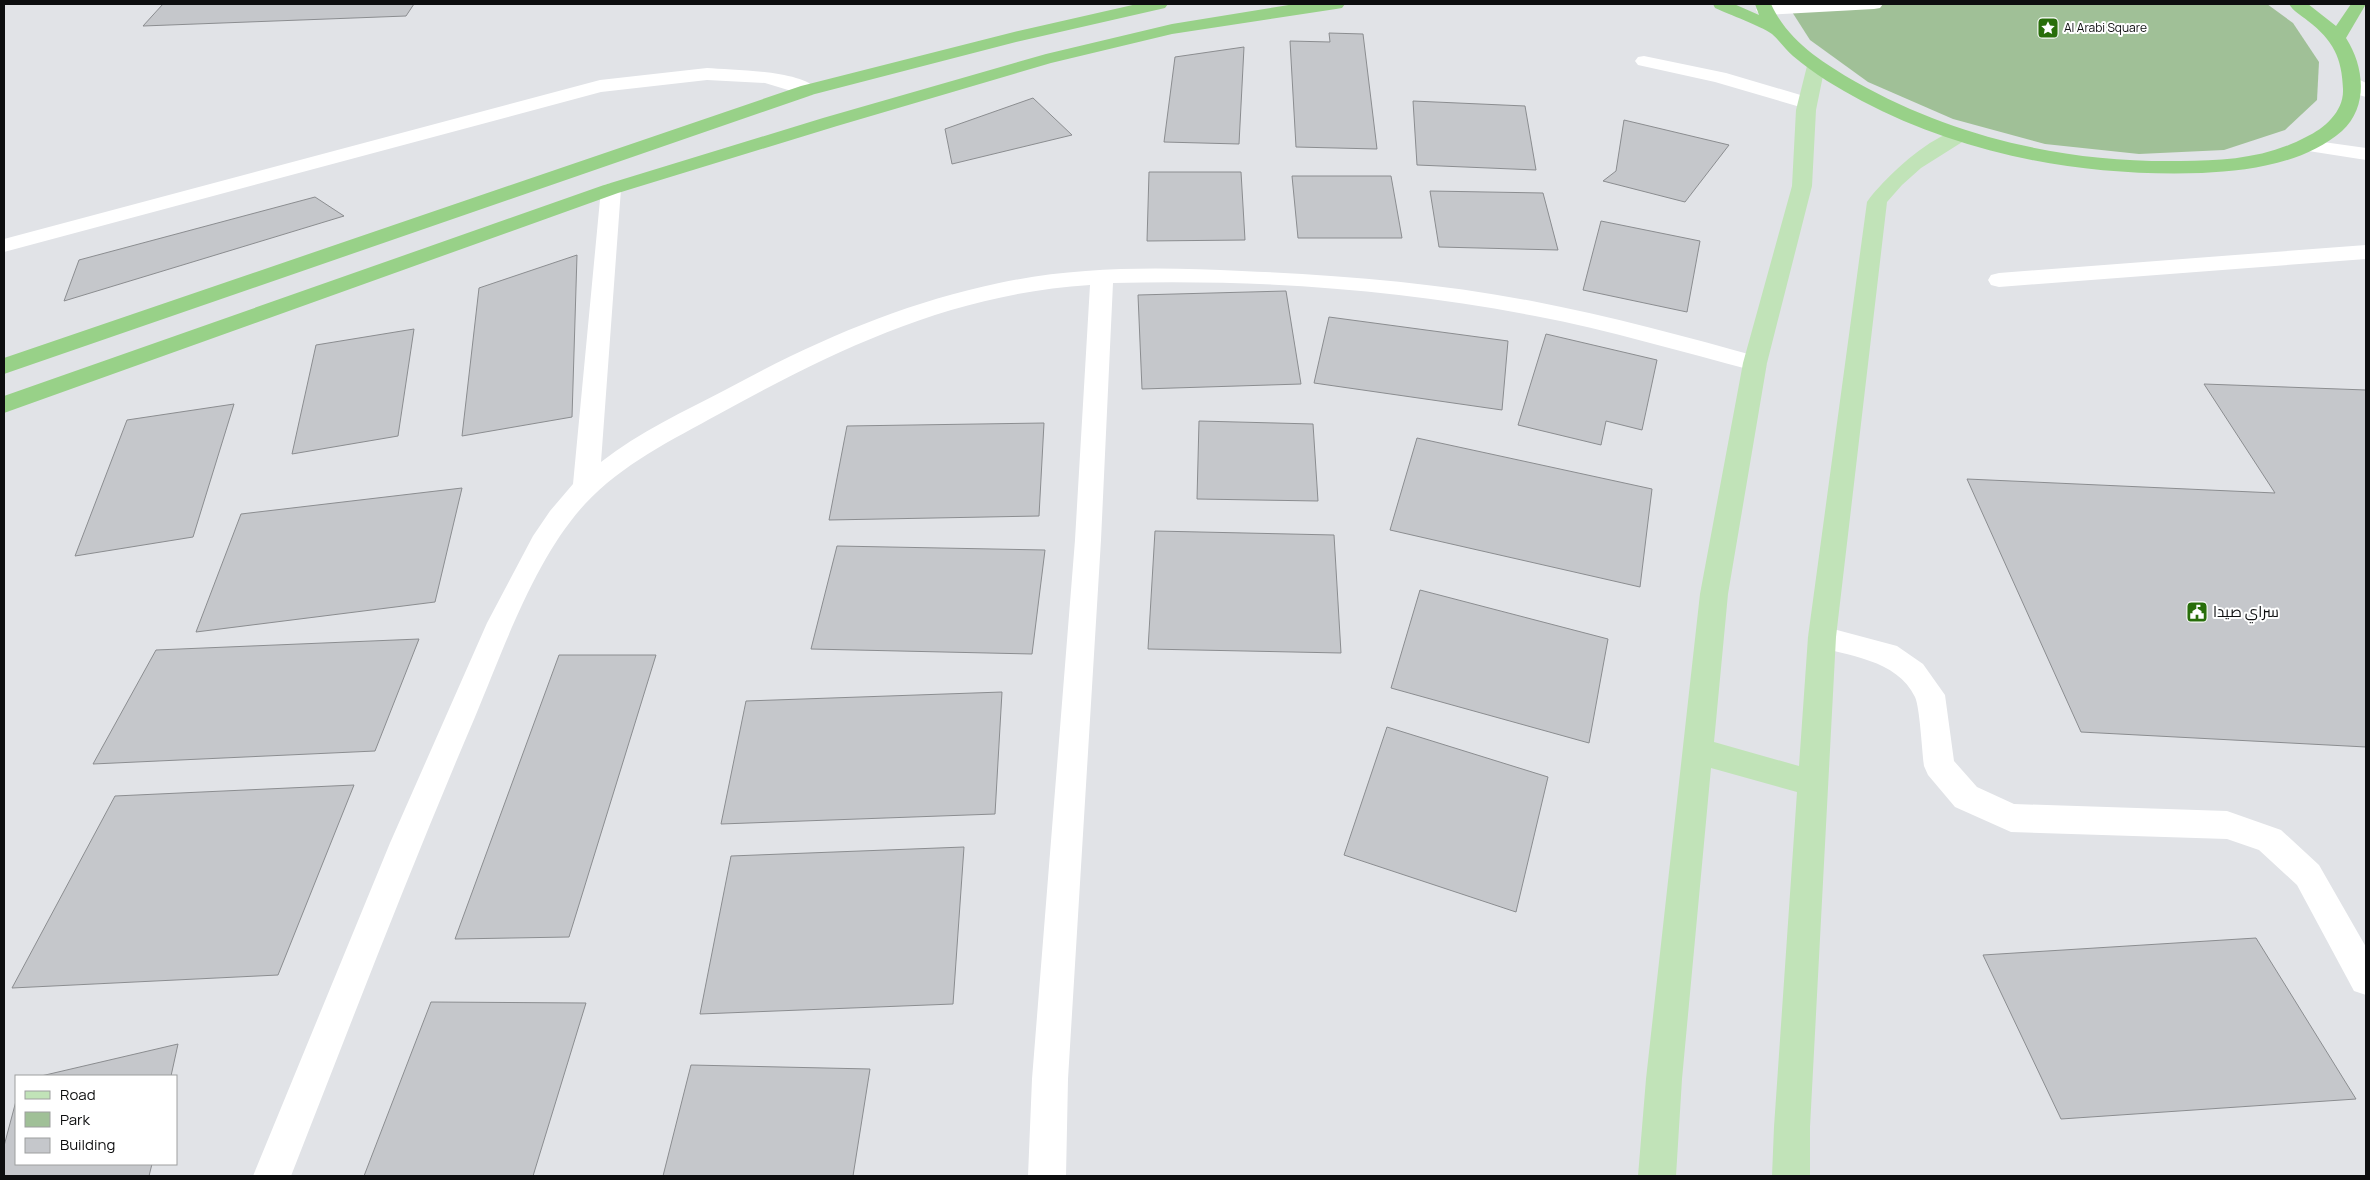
<svg xmlns="http://www.w3.org/2000/svg" width="2370" height="1180" font-family="Manrope,Cairo,sans-serif">
<style>
.green{fill:#a0c097}
.building{fill:#c5c7cb;stroke:#8b8d90}
.lines{fill:none;stroke-linecap:round;stroke-linejoin:round}
.lane{fill:#fff;fill-rule:evenodd}
.street{fill:#fff;fill-rule:evenodd}
.primary{fill:#c1e3b8;fill-rule:evenodd}
.highway{fill:#98d188;fill-rule:evenodd}
.labels{text-anchor:middle;stroke-width:4;stroke-linejoin:round;paint-order:stroke}
.far-poi-label{font-size:12px;fill:#0d0e0f;stroke:#fff;text-anchor:start}
.poi-label{font-size:15px;fill:#0d0e0f;stroke:#fff;text-anchor:start}
</style>
<rect width="100%" height="100%" fill="#e1e3e7"/>
<!-- green -->
<path class="green" d="M1787 4H2267L2293 23 2319 62 2317 100 2285 130 2224 150 2139 154 2045 144 1953 119 1868 82 1810 40Z"/>
<!-- building -->
<g class="building">
<path d="M163 4H414L406 16 143 26Z"/>
<path d="M1329 33 1363 34 1377 149 1296 147 1290 41 1330 42Z"/>
<path d="M1244 47 1239 144 1164 142 1175 57Z"/>
<path d="M1033 98 1072 135 952 164 945 129Z"/>
<path d="M1413 101 1525 106 1536 170 1417 165Z"/>
<path d="M1624 120 1729 145 1685 202 1603 181 1616 171Z"/>
<path d="M1149 172H1241L1245 240 1147 241Z"/>
<path d="M1292 176H1391L1402 238H1298Z"/>
<path d="M1430 191 1543 193 1558 250 1439 247Z"/>
<path d="M315 197 344 216 64 301 79 260Z"/>
<path d="M1601 221 1700 241 1687 312 1583 290Z"/>
<path d="M577 255 572 417 462 436 479 288Z"/>
<path d="M1286 291 1301 384 1142 389 1138 295Z"/>
<path d="M1329 317 1508 341 1502 410 1314 383Z"/>
<path d="M414 329 398 436 292 454 316 345Z"/>
<path d="M1546 334 1657 360 1642 430 1606 421 1601 445 1518 425Z"/>
<path d="M2204 384 2366 390V747L2081 732 1967 479 2275 493Z"/>
<path d="M234 404 193 537 75 556 127 420Z"/>
<path d="M1199 421 1313 424 1318 501 1197 499Z"/>
<path d="M1044 423 1039 516 829 520 847 426Z"/>
<path d="M1417 438 1652 489 1640 587 1390 530Z"/>
<path d="M462 488 435 602 196 632 241 514Z"/>
<path d="M1155 531 1334 535 1341 653 1148 649Z"/>
<path d="M837 546 1045 550 1032 654 811 649Z"/>
<path d="M1420 590 1608 639 1589 743 1391 688Z"/>
<path d="M419 639 375 751 93 764 156 650Z"/>
<path d="M559 655H656L569 937 455 939Z"/>
<path d="M1002 692 995 814 721 824 746 701Z"/>
<path d="M1387 727 1548 777 1516 912 1344 855Z"/>
<path d="M354 785 278 975 12 988 115 796Z"/>
<path d="M964 847 953 1004 700 1014 731 856Z"/>
<path d="M2256 938 2356 1099 2061 1119 1983 955Z"/>
<path d="M431 1002 586 1003 533 1176H364Z"/>
<path d="M178 1044 171 1076H41Z"/>
<path d="M691 1065 870 1069 853 1176H663Z"/>
<path d="M16 1101V1164H152L149 1176H4V1146Z"/>
</g>
<g class="lines">
<!-- lane -->
<g class="lane">
<path d="M1784 4H1883L1880 8 1874 9 1765 15 1759 14 1756 10 1759 6Z"/>
<path d="M1644 56 1726 73 1814 99 1817 103 1814 107 1807 109 1715 82 1638 65 1635 61 1638 57Z"/>
<path d="M2366 245V259L1999 287 1991 285 1988 280 1991 275 1999 273Z"/>
<path d="M1822 626 1897 646 1923 664 1945 695 1954 761 1977 787 2014 804 2227 811 2281 830 2319 865 2366 947V995L2354 991 2297 885 2259 850 2227 839 2011 832 1955 807 1928 775 1924 766C1922 752 1920 708 1915 697 1897 659 1847 656 1812 645L1808 637 1812 629Z"/>
</g>
<!-- street -->
<g class="street">
<path d="M707 68C731 70 804 70 817 90L815 94 808 96 765 83 707 80 601 92 4 252V239L600 80Z"/>
<path d="M2354 77 2366 83V97L2359 95 2345 83 2347 79Z"/>
<path d="M2309 140 2366 148V160L2302 150 2299 146 2302 142Z"/>
<path d="M611 183 618 185 621 189 601 462C639 432 685 411 727 389 813 342 903 303 999 283 1079 266 1161 267 1242 271 1339 275 1437 283 1532 301 1610 316 1687 337 1763 358L1767 363 1763 368 1755 371C1682 352 1609 330 1535 316 1397 289 1253 279 1113 283L1101 540 1068 1079 1066 1176H1028L1032 1079 1075 540 1090 285C952 294 839 348 719 414 672 440 622 464 585 504 535 558 503 650 475 717 410 869 351 1023 291 1176H253L390 843 487 623 533 536 550 511 573 484 601 189 604 185Z"/>
</g>
<!-- primary -->
<path class="primary" d="M1816 60 1822 62 1825 66 1816 110 1812 186 1767 363 1728 594 1714 742 1799 766 1808 637 1867 202C1881 181 1940 124 1967 131L1970 135 1967 139 1921 168 1902 185 1887 202 1836 637 1810 1127V1176H1772L1774 1127 1797 792 1711 768 1682 1079 1676 1176H1638L1646 1079 1700 594 1743 363 1792 186 1796 110 1807 66 1810 62Z"/>
<!-- highway -->
<g class="highway">
<path d="M1137 4H1168L1165 8 1016 42 815 94 4 374V358L801 86 1014 32Z"/>
<path d="M1295 4H1345L1342 8 1336 9 1172 34 1051 63 837 126 618 193 4 413V396L604 185 823 118 1046 54 1172 24Z"/>
<path d="M1713 4H1734L1759 15 1755 4H1771C1788 41 1822 62 1856 82 1955 138 2068 163 2181 161 2224 161 2267 158 2306 137 2325 128 2344 111 2343 89 2342 58 2333 40 2308 21 2302 16 2293 11 2289 4H2308L2336 26 2351 4H2366L2346 38C2364 66 2369 106 2342 131 2305 163 2250 171 2202 173 2086 177 1966 156 1862 101 1838 88 1814 74 1793 56 1786 50 1779 40 1772 34 1759 25 1730 15 1715 8Z"/>
</g>
</g>
<!-- icons -->
<defs>
<g id="sight-square" transform="scale(1.125)"><rect x="-9" y="-9" width="18" height="18" rx="4" fill="#286e0a" stroke="#fff"/><path d="M0-6L1.8-2.2L6-1.7L2.9 1.2L3.7 5.4L0 3.3L-3.7 5.4L-2.9 1.2L-6-1.7L-1.8-2.2Z" fill="#fff"/></g>
<g id="civic-square" transform="scale(1.125)"><rect x="-9" y="-9" width="18" height="18" rx="4" fill="#286e0a" stroke="#fff"/><path d="M-.6-6.5H3V-4.5H.6V-3L4-1V1h2V6H-6V1h2V-1L-.6-3ZM-1.2 2.5V6h2.4V2.5Z" fill="#fff"/></g>
</defs>
<g fill-rule="evenodd">
<use href="#sight-square" x="2048" y="28"/>
<use href="#civic-square" x="2197" y="612"/>
</g>
<g class="labels">
<!-- far-poi labels -->
<g class="far-poi-label">
<text x="2064" y="32">Al Arabi Square</text>
</g>
<!-- poi labels -->
<g class="poi-label">
<text x="2213" y="617">سراي صيدا</text>
</g>
</g>
<!-- border -->
<rect width="2370" height="1180" fill="none" stroke="#0d0e0f" stroke-width="10"/>
<!-- legend -->
<rect x="15" y="1075" width="162" height="90" fill="#ffffff" stroke="#9e9f9f"/>
<rect x="25" y="1091" width="25" height="8" fill="#c1e3b8" stroke="#9e9f9f"/>
<text x="60" y="1100" font-size="15" fill="#0d0e0f">Road</text>
<rect x="25" y="1112" width="25" height="15" fill="#a0c097" stroke="#9e9f9f"/>
<text x="60" y="1125" font-size="15" fill="#0d0e0f">Park</text>
<rect x="25" y="1138" width="25" height="15" fill="#c5c7cb" stroke="#9e9f9f"/>
<text x="60" y="1150" font-size="15" fill="#0d0e0f">Building</text>
</svg>
